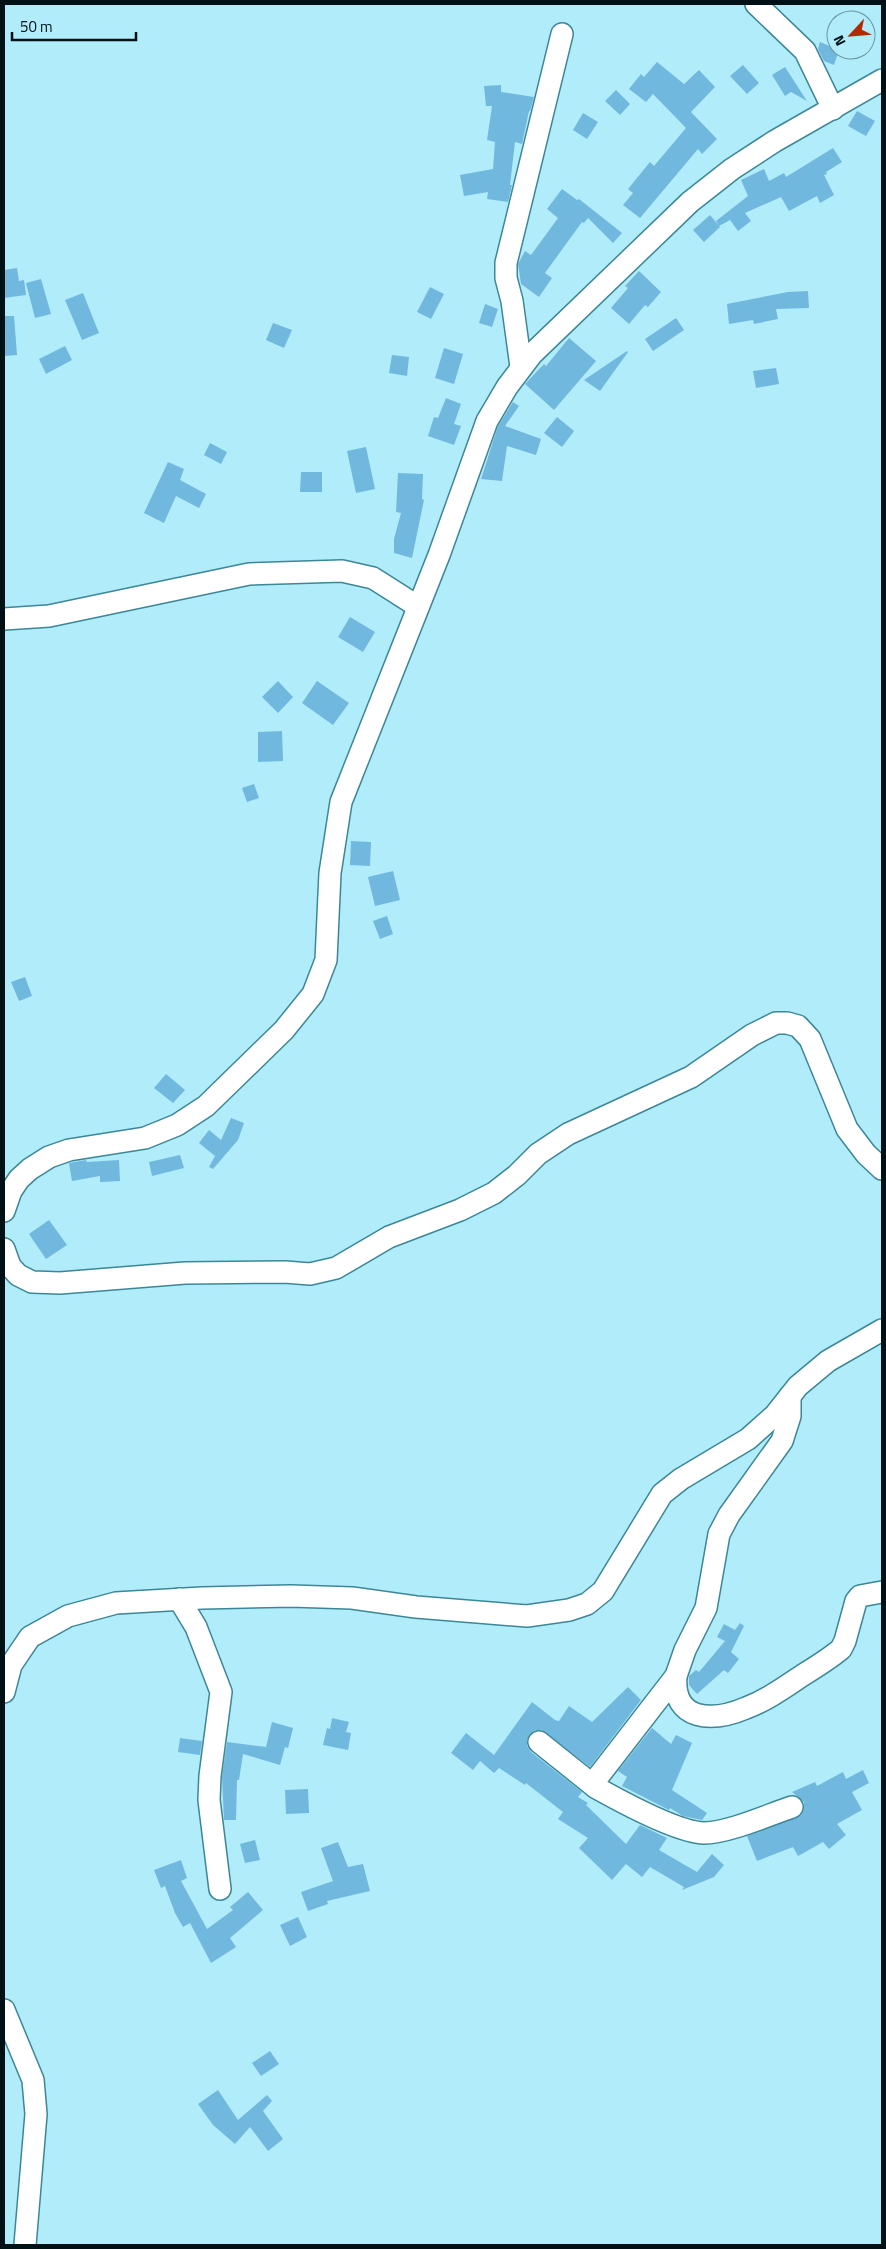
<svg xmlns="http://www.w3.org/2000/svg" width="886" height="2249" font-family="'Titillium Web',sans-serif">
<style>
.building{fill:#71b8df}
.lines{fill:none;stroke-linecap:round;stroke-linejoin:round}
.minor-casing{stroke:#3b8797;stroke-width:24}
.minor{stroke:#fff;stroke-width:21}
</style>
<rect width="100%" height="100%" fill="#b1ecfa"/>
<!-- building -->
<g class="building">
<path d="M820 42 839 50 834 65 824 61 818 49Z"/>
<path d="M657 62 684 84 699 70 715 87 691 112 717 139 702 154 698 149 640 218 623 205 633 193 628 189 650 162 654 166 686 128 653 94 646 102 629 89 641 74 644 77Z"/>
<path d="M743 65 759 83 747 94 730 76Z"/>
<path d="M785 67 807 101 791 92 785 96 772 75Z"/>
<path d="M501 85V92L534 97 530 111H529L522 144 515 142 510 185H512L508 202 487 199 488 192 464 196 460 175 493 169 495 142 487 140 492 106H486L484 86Z"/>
<path d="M616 90 630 104 620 115 605 101Z"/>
<path d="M857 111 875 121 866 136 848 126Z"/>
<path d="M583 113 598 122 587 139 573 130Z"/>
<path d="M833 148 842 162 826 172 827 174 824 175 834 195 820 203 817 196 789 211 781 197 745 213 751 221 738 231 730 220 719 226 716 221 748 196 741 180 764 169 769 181 784 173 786 177Z"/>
<path d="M562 189 577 200 579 199 622 233 613 243 588 218 584 223 582 222 545 273 552 278 539 297 521 284 518 264 525 251 531 255 558 218 547 209Z"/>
<path d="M710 215 720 227 704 242 693 230Z"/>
<path d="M17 268 19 281 24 280 26 295 4 298V270Z"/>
<path d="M639 271 661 292 648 307 645 305 629 324 611 308 628 288 625 286Z"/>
<path d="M41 279 51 314 35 318 26 283Z"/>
<path d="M430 287 444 294 431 319 417 312Z"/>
<path d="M808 291 809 308 776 309 778 319 754 324 753 320 729 324 727 304 788 292Z"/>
<path d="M83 293 99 333 82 340 65 300Z"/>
<path d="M485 304 498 309 492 327 479 323Z"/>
<path d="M4 316H14L17 355 4 356Z"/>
<path d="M676 318 684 330 653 351 645 339Z"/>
<path d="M273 323 292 330 284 348 266 340Z"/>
<path d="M569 338 596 361 554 410 525 384 544 364 546 366Z"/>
<path d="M65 346 72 360 46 374 39 359Z"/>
<path d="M444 348 463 354 454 384 435 378Z"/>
<path d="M627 351 628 352 600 391 584 380Z"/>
<path d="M392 355 409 357 407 376 389 373Z"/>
<path d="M776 368 779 384 756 388 753 371Z"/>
<path d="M446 398 461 404 454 424 461 426 454 445 428 436 434 417 438 418Z"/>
<path d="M513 402 519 406 505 426 541 439 536 455 507 446 502 481 481 479 498 426Z"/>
<path d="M557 417 574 431 562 447 544 433Z"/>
<path d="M210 443 227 452 221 464 204 455Z"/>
<path d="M366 447 375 489 356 493 347 451Z"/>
<path d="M168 462 184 469 180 480 206 494 199 508 176 496 164 523 144 513Z"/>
<path d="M301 472H322V492H300Z"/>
<path d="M398 473 423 474 422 499 424 500 412 558 394 553V539L401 513 396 512Z"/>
<path d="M350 617 375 632 363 652 338 637Z"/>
<path d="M278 681 293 697 278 713 262 697Z"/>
<path d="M317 681 349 703 333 725 302 703Z"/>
<path d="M282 731 283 761 258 762V732Z"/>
<path d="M254 784 259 798 247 802 242 788Z"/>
<path d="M351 841 371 842 370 866 350 865Z"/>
<path d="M393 871 400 900 375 906 368 877Z"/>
<path d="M387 916 393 934 380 939 373 921Z"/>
<path d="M25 977 32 996 19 1001 11 982Z"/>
<path d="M166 1074 185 1090 173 1103 154 1088Z"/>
<path d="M231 1118 244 1123 238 1140 213 1169 209 1167 215 1156 199 1143 209 1130 221 1140Z"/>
<path d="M180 1155 184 1168 152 1176 149 1162Z"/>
<path d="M86 1160 87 1162 119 1160 120 1181 100 1182V1176L72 1181 69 1163Z"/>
<path d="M49 1220 67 1245 46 1259 29 1234Z"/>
<path d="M740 1623 744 1626 731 1652 739 1659 728 1673 724 1670 697 1694 689 1685V1676L696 1670 699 1672 725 1641 717 1637 724 1624 735 1630Z"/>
<path d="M628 1687 641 1700 590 1767 541 1730H535L530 1734 527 1740V1746L531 1752 582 1792 578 1797 588 1803 586 1805 626 1844 640 1825 667 1838 659 1850 697 1872 712 1854 724 1865 714 1877 682 1890 684 1887 650 1867 642 1877 626 1864 612 1880 579 1848 588 1838 558 1819 563 1812 526 1783 525 1785 499 1768 494 1773 480 1761 473 1770 451 1753 466 1733 494 1755 532 1702 555 1720 559 1721 569 1706 592 1722Z"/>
<path d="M332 1718 349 1722 346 1732 351 1733 348 1750 323 1745 327 1728 330 1729Z"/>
<path d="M272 1722 293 1728 288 1748 285 1747 280 1765 243 1754 239 1780H237L236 1820H224L222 1777 227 1742 266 1747Z"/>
<path d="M652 1728 671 1744 676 1735 692 1743 672 1790 707 1813 702 1820 683 1816 670 1808 669 1810 622 1786 627 1777 618 1771Z"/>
<path d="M180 1738 202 1741 200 1755 178 1752Z"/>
<path d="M863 1770 869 1783 852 1792 862 1810 837 1824 846 1835 829 1849 823 1842 798 1856 793 1847 757 1861 747 1836 801 1815 804 1810V1802L792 1792 815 1782 817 1786 843 1772 846 1779Z"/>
<path d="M308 1789 309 1813 286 1814 285 1790Z"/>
<path d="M255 1840 260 1860 245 1863 240 1844Z"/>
<path d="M338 1842 348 1867 363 1864 370 1891 327 1901 328 1904 308 1911 301 1892 333 1881 321 1848Z"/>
<path d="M181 1860 187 1878 181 1881 207 1929 233 1910 230 1907 248 1892 263 1910 230 1938 236 1947 211 1963 190 1923 183 1927 175 1913 165 1886 161 1888 154 1870Z"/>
<path d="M298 1917 307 1937 290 1946 280 1925Z"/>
<path d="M270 2051 279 2064 261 2076 252 2063Z"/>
<path d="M218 2090 238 2120 267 2095 272 2101 263 2111 283 2139 268 2151 250 2127 235 2144 213 2125 198 2104Z"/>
</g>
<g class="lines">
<!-- minor casing -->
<g class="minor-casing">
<g id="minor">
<path d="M756 4 805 51 833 109"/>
<path d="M521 367 512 301 506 278V263L562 34"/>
<path d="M4 619 49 616 249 574 342 571 373 578 417 606"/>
<path d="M4 1211 11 1191 19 1179 30 1169 49 1157 69 1150 145 1138 177 1125 206 1106 284 1030 313 994 326 960 330 873 341 802 439 555 487 421 507 387 532 354 690 202 732 169 775 141 882 80"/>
<path d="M4 1249 10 1266 18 1275 32 1282 60 1283 185 1273 285 1272 310 1274 336 1268 389 1237 460 1210 494 1193 517 1175 538 1154 568 1134 691 1077 752 1035 776 1023H787L798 1026 810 1039 847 1129 866 1154 882 1169"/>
<path d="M790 1396V1416L782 1441 729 1515 719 1534 706 1608 685 1650 676 1676C672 1722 713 1722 746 1708 767 1700 785 1687 803 1675 816 1667 829 1659 841 1649L845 1641 856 1601 860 1596 882 1592"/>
<path d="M179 1599 196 1627 221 1692 210 1776 209 1800 220 1889"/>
<path d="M676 1676 594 1782 595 1787C620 1801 677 1832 704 1833 728 1833 768 1815 792 1807"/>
<path d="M4 1692 11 1665 30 1637 68 1616 116 1603 202 1598 291 1596 352 1598 416 1607 527 1616 569 1610 587 1604 603 1591 662 1494 681 1479 748 1439 775 1415 798 1386 828 1361 882 1330"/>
<path d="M539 1742 594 1786"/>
<path d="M4 2010 33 2080 36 2114 25 2245"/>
</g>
</g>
<!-- minor -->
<use href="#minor" class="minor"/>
</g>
<!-- border -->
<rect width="886" height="2249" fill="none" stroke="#001116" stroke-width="10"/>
<!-- north arrow -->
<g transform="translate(851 35) rotate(244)"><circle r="24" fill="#b1ecfa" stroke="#6a949f"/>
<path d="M0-4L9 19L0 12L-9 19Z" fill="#b42802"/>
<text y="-8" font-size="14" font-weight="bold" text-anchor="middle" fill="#001116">N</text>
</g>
<!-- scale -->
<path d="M12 32v8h124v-8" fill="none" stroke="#001116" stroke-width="2.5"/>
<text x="20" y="32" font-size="15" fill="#001116" stroke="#b1ecfa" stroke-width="4" paint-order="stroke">50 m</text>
</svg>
